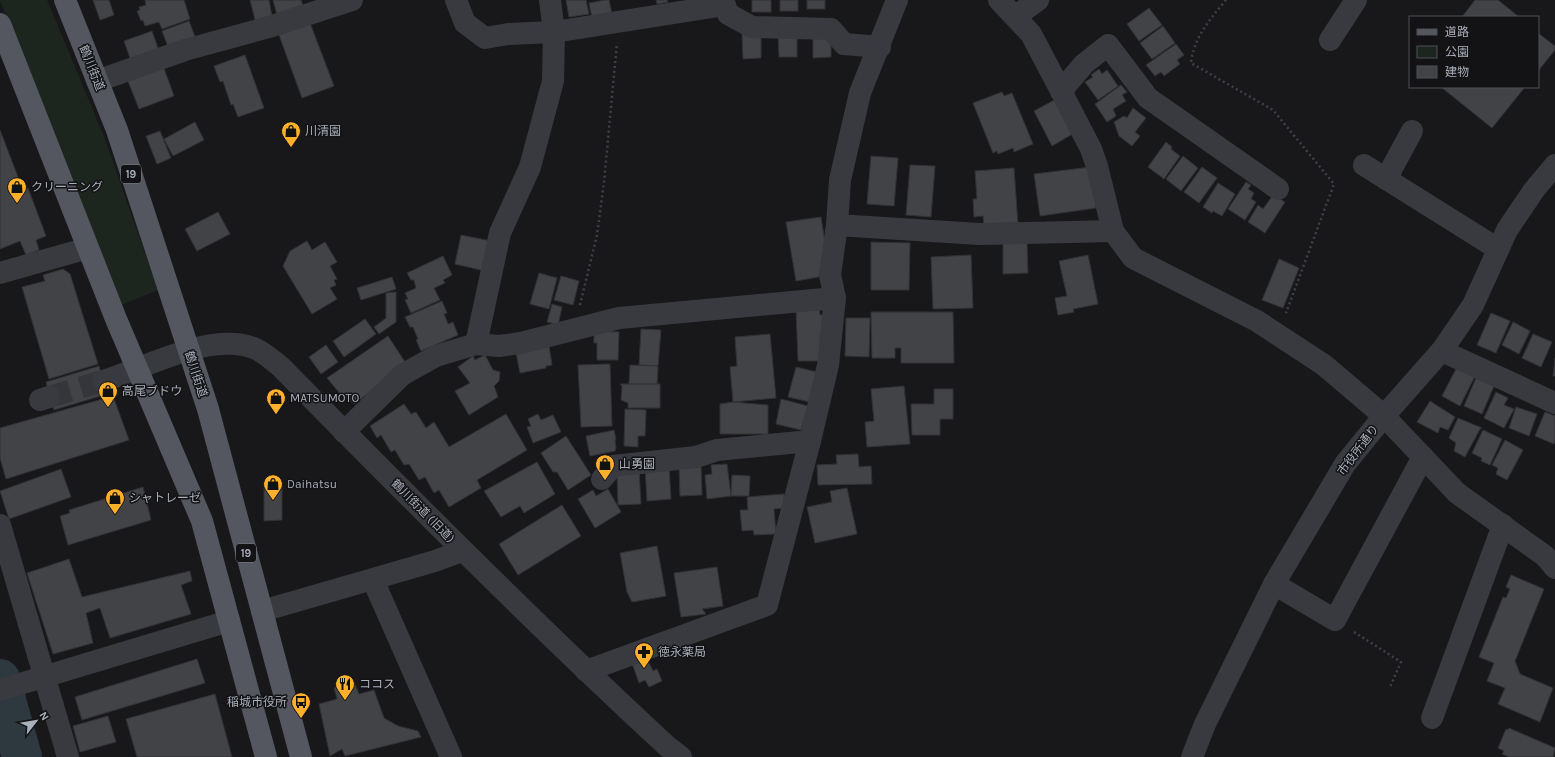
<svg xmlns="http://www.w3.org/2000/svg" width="1555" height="757" font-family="Karla,'Noto Sans JP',sans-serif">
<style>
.green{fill:#1d261e}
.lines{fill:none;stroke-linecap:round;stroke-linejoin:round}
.river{stroke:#2d383f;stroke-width:40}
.building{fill:#424347;stroke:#323236}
.minor-tunnel{stroke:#35363a;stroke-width:22;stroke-dasharray:22 11;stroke-linecap:butt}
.path{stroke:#3e4147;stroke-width:2.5;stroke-dasharray:2 3;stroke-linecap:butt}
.minor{stroke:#393a40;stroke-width:22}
.major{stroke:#54575f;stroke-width:22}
.labels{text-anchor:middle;stroke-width:3;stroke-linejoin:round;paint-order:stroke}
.shield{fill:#131315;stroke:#7c8089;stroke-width:1}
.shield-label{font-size:11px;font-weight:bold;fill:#a9afbb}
.street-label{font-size:12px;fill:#a9afbb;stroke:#131315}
.poi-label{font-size:12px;fill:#a9afbb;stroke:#131315;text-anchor:start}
</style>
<rect width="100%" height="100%" fill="#18181a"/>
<!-- green -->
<path class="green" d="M0 0H47L103 134 158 290 121 305Z"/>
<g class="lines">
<!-- river -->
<path class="river" d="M0 679 22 757"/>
</g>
<!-- building -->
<g class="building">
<path d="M93 0H109L114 15 100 20Z"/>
<path d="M145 0H184L190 19 162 29 159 22 145 26 143 20 141 21 137 11 140 10 139 7 146 5Z"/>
<path d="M250 0H269L272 16 255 20Z"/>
<path d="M273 0H301L303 6 277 15Z"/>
<path d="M566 0H586L589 14 569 17Z"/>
<path d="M605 0H609L612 14 592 18 589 3Z"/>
<path d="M656 0H667L668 2 657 4Z"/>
<rect x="752" y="0" width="19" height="12"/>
<rect x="780" y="0" width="18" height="11"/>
<rect x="807" y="0" width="18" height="9"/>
<path d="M1475 0H1498L1519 17H1462Z"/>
<path d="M1149 8 1162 25 1139 41 1127 24Z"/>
<path d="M189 21 196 39 169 49 162 31Z"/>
<path d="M310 23 334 86 302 98 279 35Z"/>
<path d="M1163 26 1175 43 1152 59 1140 43Z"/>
<path d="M152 31 159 51 131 61 124 41Z"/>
<path d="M778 32H797V57H779Z"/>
<path d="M831 32V57L813 58V33Z"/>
<path d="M1538 33 1555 46V50L1538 71Z"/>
<path d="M742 34H761V58L743 59Z"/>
<path d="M1176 44 1184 55 1177 60 1180 64 1164 76 1161 72 1155 76 1146 65Z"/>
<path d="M245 55 264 108 238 117 233 104 231 105 223 81 220 82 214 66Z"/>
<path d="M162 63 174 96 139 109 126 76Z"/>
<path d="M1099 69 1102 74 1107 70 1118 86 1098 100 1085 82 1093 77 1091 75Z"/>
<path d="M1121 85 1127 92 1122 95 1126 101 1113 109 1116 116 1107 122 1095 104Z"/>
<path d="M1441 87H1525L1492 128Z"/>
<path d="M1002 92 1004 96 1012 93 1033 144 1014 152 1013 148 998 154 997 151 993 153 973 103Z"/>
<path d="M1058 98 1076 132 1052 146 1034 111Z"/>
<path d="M1133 108 1146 118 1135 132 1140 136 1132 146 1119 136 1114 122 1124 116 1127 118Z"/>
<path d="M195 122 204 140 173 156 164 139Z"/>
<path d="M0 130 23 190 28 188 46 236 36 240 39 250 26 255 20 241 0 249Z"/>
<path d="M160 131 171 158 157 164 146 136Z"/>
<path d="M1166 142 1172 147 1171 149 1180 156 1164 179 1148 167Z"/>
<path d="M871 156 898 158 894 206 867 204Z"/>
<path d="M1183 156 1198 168 1181 191 1166 179Z"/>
<path d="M910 165 935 166 931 217 906 215Z"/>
<path d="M1091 167 1096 208 1040 216 1034 174Z"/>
<path d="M1202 167 1217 178 1199 203 1184 192Z"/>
<path d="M1014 168 1018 225 984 227 983 216 974 217 973 199H977L975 171Z"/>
<path d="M1246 182 1251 185 1248 189 1254 193 1251 199 1256 202 1245 220 1228 209Z"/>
<path d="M1218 183 1235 194 1222 216 1213 211 1212 213 1203 207Z"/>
<path d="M1273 195 1285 202 1265 233 1248 222 1258 205 1263 209Z"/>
<path d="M218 212 230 234 197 251 185 229Z"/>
<path d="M821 217 830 275 796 281 786 222Z"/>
<path d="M461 235 491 241 485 271 455 264Z"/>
<path d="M307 241 312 250 325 242 337 262 330 266 337 279 334 280 336 285 330 288 337 299 312 314 283 266 290 251Z"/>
<path d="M871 242 910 243 909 290H871Z"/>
<path d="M1003 243H1027L1028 273 1003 274Z"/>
<path d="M971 255 973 308 933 309 931 257Z"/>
<path d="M1088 255 1098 304 1073 309 1074 312 1058 315 1055 298 1067 296 1059 261Z"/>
<path d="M443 256 452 275 443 280 445 283 434 288 440 300 411 313 405 300 408 299 405 293 416 288 414 280H411L407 273Z"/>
<path d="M1279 259 1299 268 1283 308 1262 300Z"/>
<path d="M63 269 70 274 98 364 49 379 22 287 45 281 43 275Z"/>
<path d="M539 273 557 278 549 309 530 304Z"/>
<path d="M561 276 579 281 573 305 554 300Z"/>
<path d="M392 277 396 289 361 300 357 288Z"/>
<path d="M396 292V322L379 334 374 327 386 318V293Z"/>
<path d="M442 301 447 313 444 314 448 324 453 322 458 335 421 351 416 340 418 339 413 327H410L405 317Z"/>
<path d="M552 304 562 307 558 325 547 322Z"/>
<path d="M819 308 820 315H823L825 361H798L796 309Z"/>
<path d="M871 312H953L954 363H901V348H895V358H872Z"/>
<path d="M1491 313 1510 321 1496 353 1477 345Z"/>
<path d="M846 318H870L869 357 845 356Z"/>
<path d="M365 319 376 334 344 357 333 341Z"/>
<path d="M1513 322 1530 331 1519 354 1502 345Z"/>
<path d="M641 329 661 330 658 366 639 365Z"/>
<path d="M594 331 619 332 618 360H597V343H594Z"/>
<path d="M770 334 776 398 733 402 730 367 737 366 735 337Z"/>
<path d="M1533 334 1552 342 1541 367 1522 358Z"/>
<path d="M388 336 405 362 355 404 342 396 327 378Z"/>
<path d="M326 345 338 362 321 374 309 357Z"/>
<path d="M549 346 552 365 546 366V368L520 373 516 353Z"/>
<path d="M485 355 493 370 500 372 499 381 494 386 498 397 469 415 455 391 470 383 458 367 473 356 475 360Z"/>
<path d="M1555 358V376H1553Z"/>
<path d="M610 364 612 426 581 427 578 365Z"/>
<path d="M630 365 658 366 657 385 629 384Z"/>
<path d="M99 366 107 394 54 410 46 382Z"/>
<path d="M796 367 817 372 810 402 788 397Z"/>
<path d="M1457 367 1475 376 1460 406 1442 396Z"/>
<path d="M1476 378 1494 386 1482 414 1464 406Z"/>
<path d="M620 384H660V408H628V403L621 400 622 386Z"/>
<path d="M904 386 910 444 867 447 865 422 874 421 871 389Z"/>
<path d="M934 389H953V419H940V435H912L911 404H934Z"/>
<path d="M1496 392 1508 398 1504 405 1514 409 1504 428 1484 418Z"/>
<path d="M113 396 129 440 6 479 0 458V428Z"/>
<path d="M781 399 808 406 801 430 776 424Z"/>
<path d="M1430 401 1455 417 1448 430 1440 427 1438 433 1417 422Z"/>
<path d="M733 402 768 405V434H720V404Z"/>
<path d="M404 404 411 414 416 412 426 428 434 422 449 447 506 414 527 450 477 480 481 488 449 507 439 490 434 493 425 477 419 480 409 464 404 465 395 450 391 452 381 435 377 438 370 426Z"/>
<path d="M1516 407 1537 414 1529 436 1509 428Z"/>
<path d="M625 409 646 410 645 436H638V447L624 446Z"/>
<path d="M1545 412 1555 416V441L1554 444 1535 436Z"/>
<path d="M538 414 541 420 553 415 561 432 533 443 527 427 531 426 528 419Z"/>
<path d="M1458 418 1482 428 1480 429 1465 457 1454 451 1456 443 1449 438Z"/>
<path d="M614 430 616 440H615L616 448 615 451 590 456 586 436Z"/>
<path d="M1483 430 1502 439 1490 465 1481 461 1482 458 1472 453Z"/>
<path d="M566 436 591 475 568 490 557 472H553L541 453Z"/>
<path d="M1505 440 1523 450 1507 480 1496 474 1498 468 1492 465Z"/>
<path d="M858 454 859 467 871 466 872 484 818 485 817 465 837 464 836 455Z"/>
<path d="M537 462 555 494 524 513 520 506 501 517 484 491Z"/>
<path d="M727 464 731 496 707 499 705 475 712 474 711 465Z"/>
<path d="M669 466 671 499 647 501 645 467Z"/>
<path d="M701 466 702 495 680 496 679 467Z"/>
<path d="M61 469 71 497 9 519 0 491Z"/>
<path d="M639 469 641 504 618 505 617 470Z"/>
<path d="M732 475 750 476 749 496H731Z"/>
<path d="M280 481 281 487H282V520L264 521V488H265L266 482Z"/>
<path d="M143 487 151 520 68 545 60 516 70 513 69 510Z"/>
<path d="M847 488 857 534 815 543 807 507 832 502 830 491Z"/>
<path d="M608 489 621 512 595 528 578 499 593 490 596 496Z"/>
<path d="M784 494V508L774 509 776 534 754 535 753 530 742 531 740 510H748L747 497Z"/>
<path d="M562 505 581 536 518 575 499 544Z"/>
<path d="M657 546 666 596 632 602 627 592 620 553Z"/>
<path d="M69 559 82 597 190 571 192 581 181 585 191 614 110 638 100 608 86 613 93 643 53 654 27 573Z"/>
<path d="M717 567 723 606 702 609 706 614 681 617 674 573Z"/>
<path d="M1511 575 1544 589 1515 661 1520 674 1553 688 1540 722 1498 704 1505 688 1487 681 1494 663 1479 657 1503 597 1506 598 1510 589 1506 587Z"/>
<path d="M646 657 653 671 657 669 662 681 649 687 645 680 639 683 632 663Z"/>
<path d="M197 659 205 683 82 720 75 697Z"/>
<path d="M354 682 359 694 374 690 384 718 398 726 418 731 421 737 345 756 342 749 330 756 319 704 337 699 334 688Z"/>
<path d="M215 694 232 757H137L126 719Z"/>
<path d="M108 716 116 742 80 752 73 726Z"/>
<path d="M1509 728 1555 748 1553 757H1509L1502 754 1504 751 1498 748 1506 729 1508 730Z"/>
</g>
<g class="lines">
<!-- minor-tunnel -->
<path class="minor-tunnel" d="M49 397 103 381"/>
<!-- path -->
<g class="path">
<path d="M1226 0C1210 19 1194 37 1191 63L1273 110 1334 184 1286 313"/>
<path d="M580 305 597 235 604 182 617 43"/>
<path d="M1354 632 1401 662 1390 687"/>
</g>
<!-- minor -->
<g class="minor">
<path d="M456 0 465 23 485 38 508 34 554 32 725 5 728 14 752 27 831 29 844 44 880 47"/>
<path d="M999 0 1031 34 1061 91 1091 149 1097 166 1113 231 1133 258 1257 321 1324 365 1384 416 1457 493 1545 556 1555 568"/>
<path d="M1016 16 1038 0"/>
<path d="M1330 40 1356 0"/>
<path d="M97 81 185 50 269 27 352 0"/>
<path d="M1061 91 1084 64 1108 45 1148 98 1278 189"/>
<path d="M1364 165 1498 249"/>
<path d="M1386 179 1412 131"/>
<path d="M837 225 979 234 1113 231"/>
<path d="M0 273 88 248"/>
<path d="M476 344 500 233 530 167 553 81 554 32 550 0"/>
<path d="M1442 351 1555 403"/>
<path d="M103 381C146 368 212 330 256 349 265 353 273 361 281 367 407 496 535 624 668 747L681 757"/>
<path d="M40 400 49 397"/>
<path d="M344 432 402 375 436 356 476 344 499 346 521 343 619 318 835 298"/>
<path d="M602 479 613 466 696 457 717 450 810 441"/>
<path d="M0 525 68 757"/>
<path d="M373 580 451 757"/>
<path d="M1274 584 1335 620 1423 457"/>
<path d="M262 611 435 561 462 551"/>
<path d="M586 671 767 605 810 441 828 365 835 298 830 275 837 225 840 180 860 93 897 0"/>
<path d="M0 690 229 621"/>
<path d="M1432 718 1503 525"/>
<path d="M1192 757 1205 724 1274 584 1345 464 1384 416 1443 349 1473 305 1507 230 1534 190 1555 165"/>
</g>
<!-- major -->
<g class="major">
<path d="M65 0 117 130 208 409 301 757"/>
<path d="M0 24 116 319 202 521 266 757"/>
</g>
</g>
<!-- icons -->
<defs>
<g id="shop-pin" transform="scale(1)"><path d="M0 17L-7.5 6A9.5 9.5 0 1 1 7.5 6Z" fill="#feb02c" stroke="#131315"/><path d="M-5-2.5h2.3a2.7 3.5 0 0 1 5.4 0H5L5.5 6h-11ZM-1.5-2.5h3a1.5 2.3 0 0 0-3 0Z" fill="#111"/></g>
<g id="pharmacy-pin" transform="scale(1)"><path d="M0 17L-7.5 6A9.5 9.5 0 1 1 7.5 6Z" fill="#feb02c" stroke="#131315"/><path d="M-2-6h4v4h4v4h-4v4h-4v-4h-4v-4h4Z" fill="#111"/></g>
<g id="restaurant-pin" transform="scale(1)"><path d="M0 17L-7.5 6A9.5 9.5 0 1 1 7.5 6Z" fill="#feb02c" stroke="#131315"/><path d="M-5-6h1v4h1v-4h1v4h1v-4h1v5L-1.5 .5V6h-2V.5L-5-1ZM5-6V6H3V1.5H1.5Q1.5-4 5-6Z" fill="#111"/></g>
<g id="bus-pin" transform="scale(1)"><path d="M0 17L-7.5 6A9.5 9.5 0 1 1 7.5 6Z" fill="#feb02c" stroke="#131315"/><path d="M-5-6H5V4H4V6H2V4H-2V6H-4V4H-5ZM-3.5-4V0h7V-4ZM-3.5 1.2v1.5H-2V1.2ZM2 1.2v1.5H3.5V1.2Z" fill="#111"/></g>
</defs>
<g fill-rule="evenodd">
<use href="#shop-pin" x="291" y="131"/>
<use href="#shop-pin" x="17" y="187"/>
<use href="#shop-pin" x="108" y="391"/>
<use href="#shop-pin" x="276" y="398"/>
<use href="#shop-pin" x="605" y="464"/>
<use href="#shop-pin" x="273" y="484"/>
<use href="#shop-pin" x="115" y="498"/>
<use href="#pharmacy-pin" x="644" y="652"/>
<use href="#restaurant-pin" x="345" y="684"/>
<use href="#bus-pin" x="301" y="702"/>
</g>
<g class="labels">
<!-- shield labels -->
<g class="shield">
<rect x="121" y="165" width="20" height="18" rx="3"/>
<rect x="236" y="544" width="20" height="18" rx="3"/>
</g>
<g class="shield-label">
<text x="131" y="178">19</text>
<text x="246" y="557">19</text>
</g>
<!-- street labels -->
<g class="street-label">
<text transform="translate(92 68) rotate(68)" y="4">鶴川街道</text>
<text transform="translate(196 374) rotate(72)" y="4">鶴川街道</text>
<text transform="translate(1358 450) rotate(-53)" y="4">市役所通り</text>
<text transform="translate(423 511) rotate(45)" y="4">鶴川街道 (旧道)</text>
</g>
<!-- poi labels -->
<g class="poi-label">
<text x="305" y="135">川清園</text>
<text x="31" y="191">クリーニング</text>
<text x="122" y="395">高尾ブドウ</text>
<text x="290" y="402">MATSUMOTO</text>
<text x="619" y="468">山勇園</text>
<text x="287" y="488">Daihatsu</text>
<text x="129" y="502">シャトレーゼ</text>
<text x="658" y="656">徳永薬局</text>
<text x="359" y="688">ココス</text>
<text x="287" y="706" text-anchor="end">稲城市役所</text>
</g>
</g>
<!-- legend -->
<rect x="1409" y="16" width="130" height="72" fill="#131315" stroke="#4f5157"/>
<rect x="1417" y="29" width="20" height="6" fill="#54575f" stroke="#4f5157"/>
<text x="1445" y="36" font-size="12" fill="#a9afbb">道路</text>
<rect x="1417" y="46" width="20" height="12" fill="#1d261e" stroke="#4f5157"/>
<text x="1445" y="56" font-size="12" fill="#a9afbb">公園</text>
<rect x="1417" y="66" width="20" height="12" fill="#424347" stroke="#4f5157"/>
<text x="1445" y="76" font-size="12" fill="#a9afbb">建物</text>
<!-- north arrow -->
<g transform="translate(36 721) rotate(59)" stroke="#131315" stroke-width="3" paint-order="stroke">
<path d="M0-3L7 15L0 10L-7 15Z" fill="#a9afbb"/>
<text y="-6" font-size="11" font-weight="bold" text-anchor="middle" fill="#a9afbb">N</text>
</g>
</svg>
